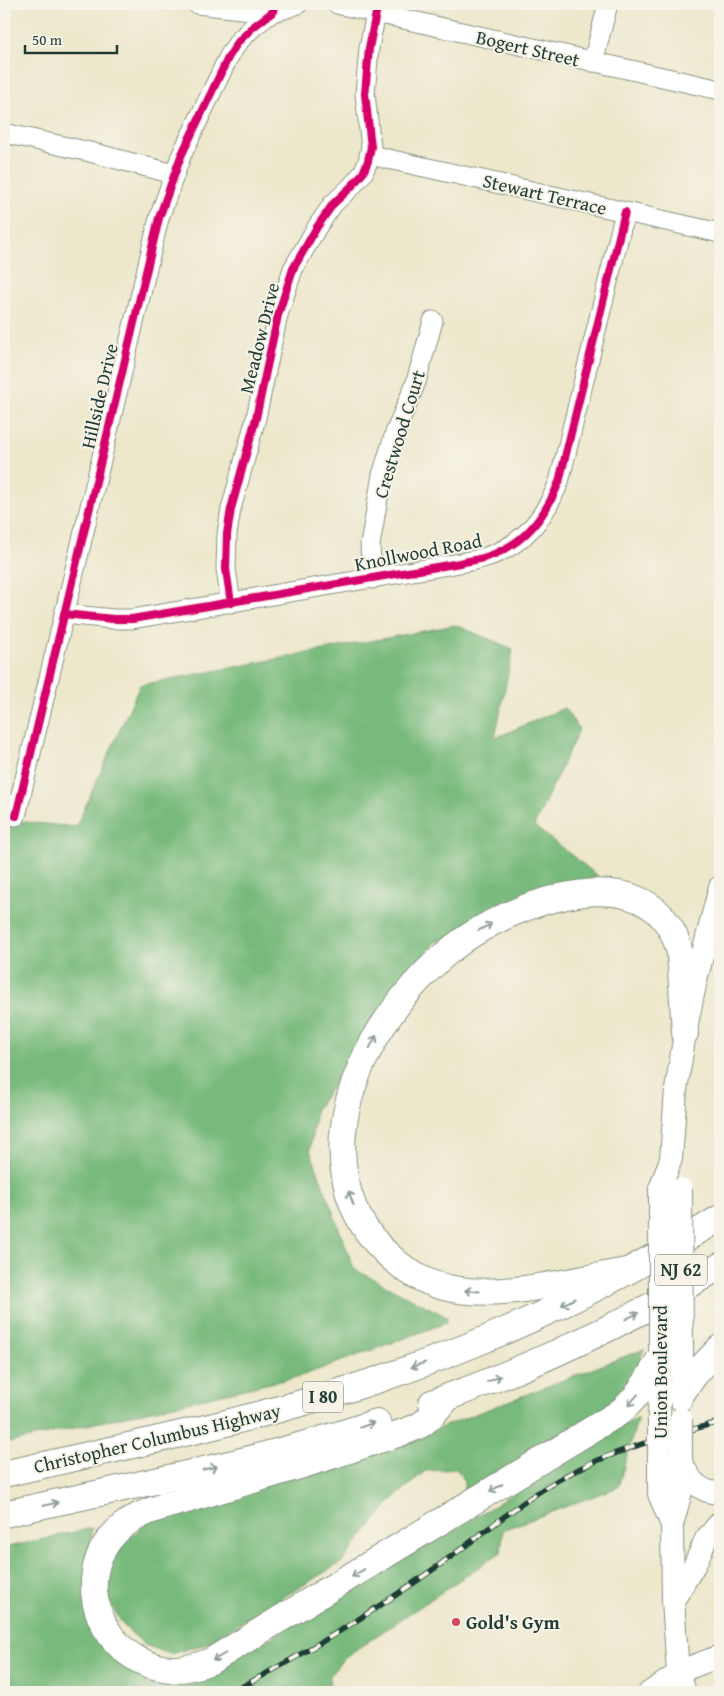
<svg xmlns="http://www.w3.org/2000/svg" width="724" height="1696" font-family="'Gentium Book Plus',serif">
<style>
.forest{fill:#78ba7c;stroke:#4c7c58}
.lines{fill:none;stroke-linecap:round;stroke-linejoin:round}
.minor-casing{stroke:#869280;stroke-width:21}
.major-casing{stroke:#869280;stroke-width:24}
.highway-casing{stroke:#869280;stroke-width:28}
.minor{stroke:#fff;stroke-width:19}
.major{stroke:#fff;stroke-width:22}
.highway{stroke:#fff;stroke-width:26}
.rail-casing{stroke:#1f3d34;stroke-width:5.5}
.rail{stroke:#f7f3e8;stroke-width:4;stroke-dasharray:11;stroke-linecap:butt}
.major-bridge-casing{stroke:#869280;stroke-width:24;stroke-linecap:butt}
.major-bridge{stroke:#fff;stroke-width:22}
.cycleway-casing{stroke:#f7f3e8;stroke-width:11}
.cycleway{stroke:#d6006c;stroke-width:8}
.oneway{stroke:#8f9e9a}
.poi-dot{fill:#d1495b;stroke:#f7f3e8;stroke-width:2}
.labels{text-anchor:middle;stroke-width:4;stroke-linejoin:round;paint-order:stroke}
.shield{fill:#f7f3e8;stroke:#60746a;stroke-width:1}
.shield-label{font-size:18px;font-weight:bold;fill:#1f3d34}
.street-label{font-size:19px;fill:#1f3d34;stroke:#f7f3e8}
.poi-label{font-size:19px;font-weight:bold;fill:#1f3d34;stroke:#f7f3e8;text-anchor:start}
</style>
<rect width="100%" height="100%" fill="#f7f3e8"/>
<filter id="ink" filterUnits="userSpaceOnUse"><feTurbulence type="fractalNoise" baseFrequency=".02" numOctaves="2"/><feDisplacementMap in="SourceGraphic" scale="10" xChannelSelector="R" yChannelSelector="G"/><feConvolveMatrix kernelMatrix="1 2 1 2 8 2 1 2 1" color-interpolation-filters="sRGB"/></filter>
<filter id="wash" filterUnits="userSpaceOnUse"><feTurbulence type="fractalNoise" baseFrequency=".0096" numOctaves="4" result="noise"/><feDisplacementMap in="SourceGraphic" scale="20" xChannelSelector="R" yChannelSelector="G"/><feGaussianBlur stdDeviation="1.12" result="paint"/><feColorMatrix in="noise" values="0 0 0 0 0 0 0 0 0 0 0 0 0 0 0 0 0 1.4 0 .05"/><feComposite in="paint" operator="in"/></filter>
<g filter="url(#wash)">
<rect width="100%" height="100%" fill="#ede7cb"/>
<!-- forest -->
<g class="forest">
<path d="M455 625 513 649 495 738 564 708 579 729 534 826 598 876 434 943 316 1109 310 1150 354 1269 447 1317 446 1323 301 1376 4 1444V820L76 827 140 685Z"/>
<path d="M644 1349 630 1386 610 1405 464 1495V1482L457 1469 425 1471 390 1502 342 1562 203 1645 170 1654 145 1645 123 1625 106 1596 109 1568 125 1542 148 1521 390 1447Z"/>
<path d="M638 1417 618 1487 503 1530 501 1552 345 1657 330 1675 329 1692H4V1548L92 1528 85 1602 97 1641 130 1669 172 1685 215 1671 477 1516Z"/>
</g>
</g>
<g filter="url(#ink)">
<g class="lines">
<!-- minor casing -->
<g class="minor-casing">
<g id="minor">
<path d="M197 4 266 12 281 10 298 4"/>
<path d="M337 4 720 90"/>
<path d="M593 62 608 4"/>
<path d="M4 133 90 152 174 174"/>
<path d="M370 155 720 233"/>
<path d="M372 579 370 545 382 475 395 433 416 382 433 321"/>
<path d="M231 603 226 569 227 534 231 509 256 418 278 315 293 269 317 227 333 204 352 186 363 173 368 161 371 147 365 94 369 48 376 13"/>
<path d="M64 614 113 619H132L460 563C468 561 478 560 486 557 524 545 545 517 559 482L625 212"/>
<path d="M16 816 159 218 181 156 228 58 238 42 253 27 274 11"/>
<path d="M648 1692 678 1672"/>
</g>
</g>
<!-- major casing -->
<g class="major-casing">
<g id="major">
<path d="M660 1189 671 1159 676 1090 685 1033 697 976 720 887"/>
<path d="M681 1400 682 1352"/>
<path d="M659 1423 660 1354"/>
<path d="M681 1446V1492L672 1525 673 1601 678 1672 685 1692"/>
<path d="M659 1449V1494L672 1525"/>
<path d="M681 1461C689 1479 699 1493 720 1493"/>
<path d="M673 1601 695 1564 706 1539 720 1523"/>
<path d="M678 1672 720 1656"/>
</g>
</g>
<!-- highway casing -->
<g class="highway-casing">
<g id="highway">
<path d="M627 1271C574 1280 500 1300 448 1288 428 1284 409 1273 394 1260 377 1246 363 1228 354 1208 315 1113 381 1005 454 947 511 902 655 848 680 953L685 1033"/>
<path d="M681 1394 696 1373 720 1348"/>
<path d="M449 1397C440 1405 432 1417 422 1424 413 1430 388 1437 376 1441 317 1462 256 1479 196 1497 168 1506 138 1510 117 1531 67 1579 104 1665 171 1669 185 1670 198 1666 211 1661L617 1414C637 1400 647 1380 659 1360"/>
<path d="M432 1403C532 1367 630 1322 720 1266"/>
<path d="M4 1474C130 1445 257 1420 380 1379 499 1339 613 1284 720 1218"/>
<path d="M4 1514C128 1486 256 1463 377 1422"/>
</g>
</g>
<!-- minor -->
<use href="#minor" class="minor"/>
<!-- major -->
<use href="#major" class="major"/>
<!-- highway -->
<use href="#highway" class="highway"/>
<!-- rail casing -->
<g class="rail-casing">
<path id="rail" d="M232 1692C303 1655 372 1613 438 1566 481 1536 521 1500 567 1475 615 1449 668 1436 720 1422"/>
</g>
<!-- rail -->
<use href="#rail" class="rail"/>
<!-- major-bridge casing -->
<g class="major-bridge-casing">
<g id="major-bridge">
<path d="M681 1189 682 1352"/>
<path d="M660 1351V1189"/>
<path d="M659 1423V1449"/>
<path d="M681 1446V1419"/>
</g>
</g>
<!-- major-bridge -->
<use href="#major-bridge" class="major-bridge"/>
<!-- cycleway casing -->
<g class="cycleway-casing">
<g id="cycleway">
<path d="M231 603 226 569 227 534 231 509 256 418 278 315 293 269 317 227 333 204 352 186 363 173 368 161 371 147 365 94 369 48 376 13"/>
<path d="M64 614 113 619H132L460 563C468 561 478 560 486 557 524 545 545 517 559 482L625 212"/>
<path d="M16 816 159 218 181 156 228 58 238 42 253 27 274 11"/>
</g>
</g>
<!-- cycleway -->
<use href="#cycleway" class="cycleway"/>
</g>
<!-- one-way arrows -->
<defs><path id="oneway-shaft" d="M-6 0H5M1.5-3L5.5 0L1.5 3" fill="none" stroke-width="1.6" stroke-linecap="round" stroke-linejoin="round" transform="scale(1.25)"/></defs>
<g class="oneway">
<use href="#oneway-shaft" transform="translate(485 927) rotate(-28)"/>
<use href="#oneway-shaft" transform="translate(373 1042) rotate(-62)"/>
<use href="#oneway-shaft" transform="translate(351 1198) rotate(-110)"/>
<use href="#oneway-shaft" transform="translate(472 1291) rotate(-176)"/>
<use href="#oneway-shaft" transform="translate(568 1302) rotate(153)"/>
<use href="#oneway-shaft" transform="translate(632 1316) rotate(-27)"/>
<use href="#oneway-shaft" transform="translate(418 1365) rotate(161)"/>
<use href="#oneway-shaft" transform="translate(494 1379) rotate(-22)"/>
<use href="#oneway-shaft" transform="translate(633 1400) rotate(131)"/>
<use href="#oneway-shaft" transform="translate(367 1425) rotate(-19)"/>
<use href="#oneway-shaft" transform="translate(210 1468) rotate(-13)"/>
<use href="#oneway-shaft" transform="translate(496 1488) rotate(149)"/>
<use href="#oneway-shaft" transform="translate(51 1504) rotate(-13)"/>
<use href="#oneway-shaft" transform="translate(358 1573) rotate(149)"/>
<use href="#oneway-shaft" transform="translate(219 1657) rotate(150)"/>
</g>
</g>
<!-- markers -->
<circle class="poi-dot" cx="456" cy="1622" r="5"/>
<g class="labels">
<!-- shield labels -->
<g class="shield">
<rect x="655" y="1254.5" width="52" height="31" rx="4"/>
<rect x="303" y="1381.5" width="40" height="31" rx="4"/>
</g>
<g class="shield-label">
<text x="681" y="1276">NJ 62</text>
<text x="323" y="1403">I 80</text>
</g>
<!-- street labels -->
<g class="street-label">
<text transform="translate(528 48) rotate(13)" y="7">Bogert Street</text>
<text transform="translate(545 194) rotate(13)" y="7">Stewart Terrace</text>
<text transform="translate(259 338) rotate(-76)" y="7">Meadow Drive</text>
<text transform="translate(99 396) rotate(-77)" y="7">Hillside Drive</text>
<text transform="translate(399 434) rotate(-73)" y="7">Crestwood Court</text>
<text transform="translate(418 552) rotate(-11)" y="7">Knollwood Road</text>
<text transform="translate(660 1372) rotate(-90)" y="7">Union Boulevard</text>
<text transform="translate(157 1438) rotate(-13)" y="7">Christopher Columbus Highway</text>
</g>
<!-- poi labels -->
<g class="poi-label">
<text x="466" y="1629">Gold's Gym</text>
</g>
</g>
<!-- margin -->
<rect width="724" height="1696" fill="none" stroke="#f7f3e8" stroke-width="20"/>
<!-- scale -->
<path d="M25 45v8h92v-8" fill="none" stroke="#1f3d34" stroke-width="2.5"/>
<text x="32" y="45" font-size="15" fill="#1f3d34" stroke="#f7f3e8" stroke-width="4" paint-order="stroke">50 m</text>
</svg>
